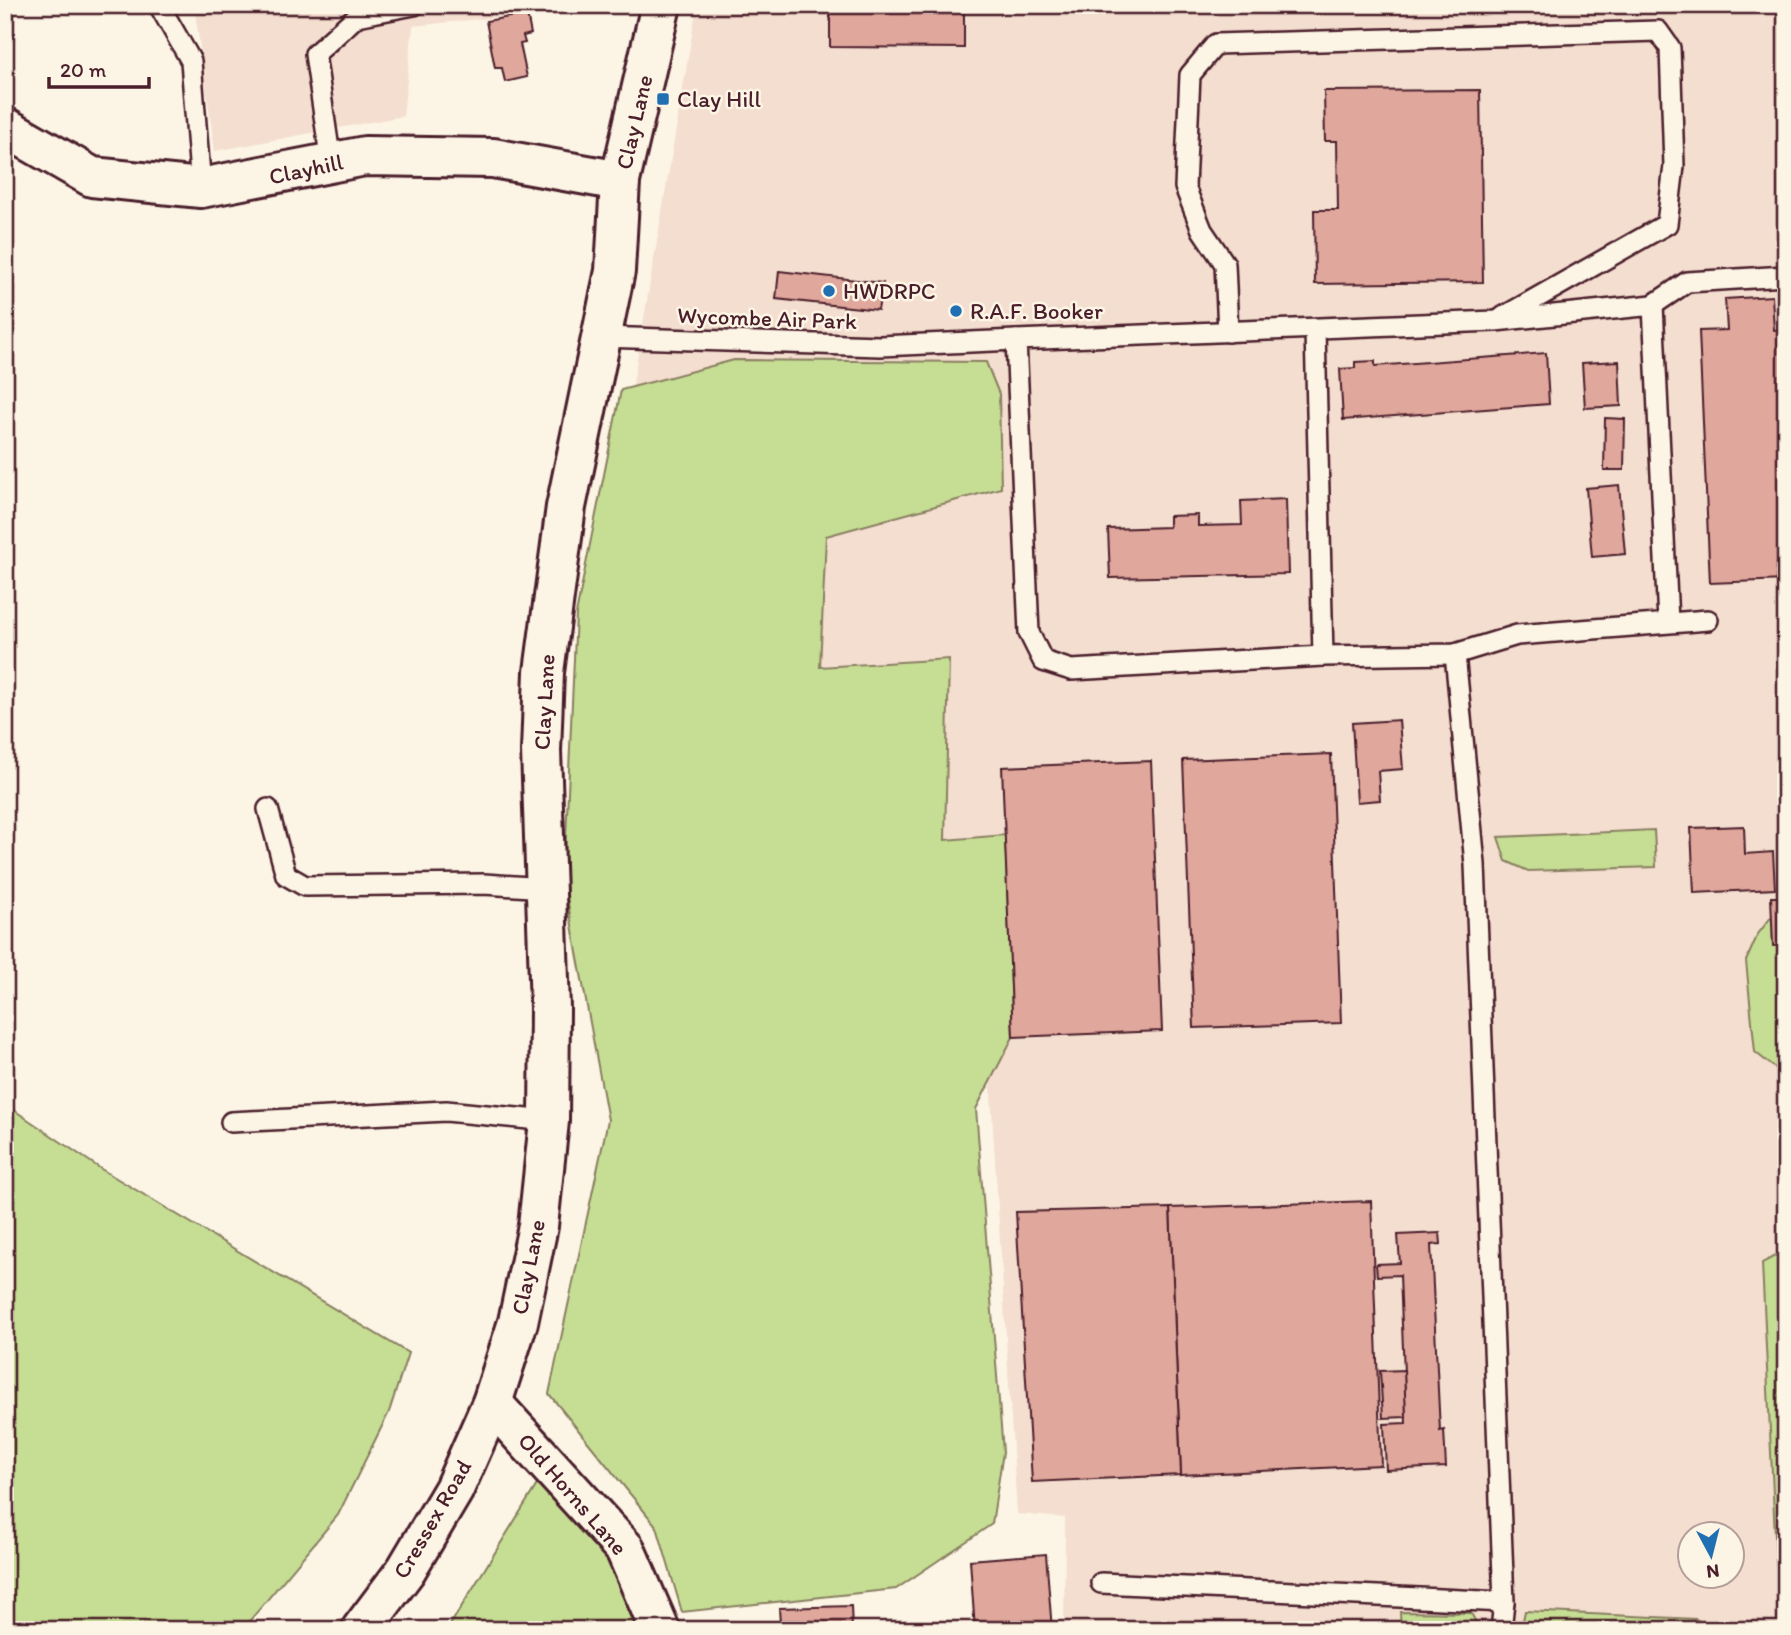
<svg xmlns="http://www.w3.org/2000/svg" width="1791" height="1635" font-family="Itim,sans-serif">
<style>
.built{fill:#f4decf;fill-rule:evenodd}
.green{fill:#c6de94;stroke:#887e60;stroke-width:2}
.building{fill:#e0a79c;stroke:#4a1f2b;stroke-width:2}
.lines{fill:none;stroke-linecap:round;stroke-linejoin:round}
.lane-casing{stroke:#4a1f2b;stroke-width:24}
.street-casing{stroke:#4a1f2b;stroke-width:44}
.secondary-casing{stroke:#4a1f2b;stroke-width:44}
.lane{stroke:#fcf5e5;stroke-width:19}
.street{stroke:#fcf5e5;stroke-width:38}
.secondary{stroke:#fcf5e5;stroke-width:38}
.poi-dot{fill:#1f6fb2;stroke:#fcf5e5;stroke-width:2.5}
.labels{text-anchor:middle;stroke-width:5;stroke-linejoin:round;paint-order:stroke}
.poi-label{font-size:23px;fill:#4a1f2b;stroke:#fcf5e5;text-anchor:start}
.street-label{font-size:23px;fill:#4a1f2b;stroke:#fcf5e5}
</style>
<rect width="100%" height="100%" fill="#fcf5e5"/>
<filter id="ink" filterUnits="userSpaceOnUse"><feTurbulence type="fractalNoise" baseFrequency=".0143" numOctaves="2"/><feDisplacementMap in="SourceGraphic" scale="14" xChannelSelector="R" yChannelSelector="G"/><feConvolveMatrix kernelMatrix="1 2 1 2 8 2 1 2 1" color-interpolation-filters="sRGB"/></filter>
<g filter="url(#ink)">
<!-- built -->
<g class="built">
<path d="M194 5H615L413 26 403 116 215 151Z"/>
<path d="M697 5H1786V1630H1064L1065 1518 1017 1514 990 1080 622 1091 632 389ZM1690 1534H1732V1576H1690Z"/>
</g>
<!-- green -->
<g class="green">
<path d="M734 360 986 362 999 394 1001 488 826 536 820 667 949 659 945 840 1005 835 1013 1037 976 1109 1003 1452 992 1524 896 1589 682 1612 657 1527 549 1394 608 1120 564 882 576 614 621 390Z"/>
<path d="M1654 830 1656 867 1528 871 1506 861 1498 837Z"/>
<path d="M1772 916 1773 945H1786V1077L1755 1052 1746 961 1758 934Z"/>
<path d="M5 1104 101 1169 408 1353 389 1412 338 1515 242 1630H5Z"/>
<path d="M1786 1250V1630H1783L1776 1557 1762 1263Z"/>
<path d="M538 1483 598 1502 650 1630H447Z"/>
<path d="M1525 1611 1696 1619 1711 1630H1521Z"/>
<path d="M1400 1612 1471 1613 1480 1630H1401Z"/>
</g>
<!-- building -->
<g class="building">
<path d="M830 5H964V48L830 47Z"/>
<path d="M527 14 531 34 523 36 525 43 520 44 527 77 505 82 502 68H495L486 21Z"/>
<path d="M1480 90 1483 282 1315 284 1314 210H1338L1337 141H1325L1324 91Z"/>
<path d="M779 271 883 283 878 310 776 299Z"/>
<path d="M1772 296 1774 330 1786 329V580L1710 583 1699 331 1727 330 1725 299Z"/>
<path d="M1546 353 1549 404 1343 420 1340 369 1355 368V362L1375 361V366Z"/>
<path d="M1619 361 1621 406 1585 408 1582 363Z"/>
<path d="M1605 418 1625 419 1624 470H1604Z"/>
<path d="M1619 485 1625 554 1592 557 1586 488Z"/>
<path d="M1286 499 1288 574 1110 578 1108 529 1169 527V516L1198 515V526L1242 525 1241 501Z"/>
<path d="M1399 720 1403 769 1378 771 1380 800 1357 802 1352 723Z"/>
<path d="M1331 754 1341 1023 1194 1028 1183 760Z"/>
<path d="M1151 761 1162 1031 1013 1037 1002 767Z"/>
<path d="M1744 826 1745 854 1773 852 1775 889 1694 893 1691 828Z"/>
<path d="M1771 897H1786V945L1773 946Z"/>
<path d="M1371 1201 1381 1465 1181 1475 1170 1208Z"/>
<path d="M1170 1208 1181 1475 1032 1482 1016 1212Z"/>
<path d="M1440 1233 1441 1244 1431 1245 1440 1431 1444 1430 1446 1467 1386 1470 1384 1424 1406 1423 1400 1275 1377 1276 1376 1264 1400 1263 1398 1235Z"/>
<path d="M1404 1370 1406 1417 1383 1418 1380 1371Z"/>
<path d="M1046 1554 1052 1630H975L970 1560Z"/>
<path d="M851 1606 852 1630H723V1625L780 1624 779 1608Z"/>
</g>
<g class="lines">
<!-- lane casing -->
<g class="lane-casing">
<g id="lane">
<path d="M159 5 191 61 201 188"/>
<path d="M331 163 315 54 357 16 414 5"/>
<path d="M1653 305 1687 282 1786 276"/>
<path d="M1315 330 1323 656"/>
<path d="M1228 332 1225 264 1202 230 1185 187 1190 75 1216 44 1658 31 1670 48 1674 166 1667 224 1503 317"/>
<path d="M601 337 880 346 1016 340"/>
<path d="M1668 622 1653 305 1495 321 1016 340 1029 633 1043 661 1071 670 1323 656 1455 654 1517 635 1708 620"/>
<path d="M1455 654 1475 864 1504 1602 1501 1630"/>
<path d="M268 809 286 875 305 886 484 884 546 888"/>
<path d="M231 1122 446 1111 549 1121"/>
<path d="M1101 1583 1504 1602"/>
</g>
</g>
<!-- street casing -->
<g class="street-casing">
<g id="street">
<path d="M5 127 92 177 201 188 365 156 493 158 620 181"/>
<path d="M492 1403 625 1549 660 1630"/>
</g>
</g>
<!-- secondary casing -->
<g class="secondary-casing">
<path id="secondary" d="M361 1630 406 1570 454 1489 492 1403 518 1322 538 1226 549 1121 550 1008 541 751 544 672 566 507 615 271 620 181 661 5"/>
</g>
<!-- lane -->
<use href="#lane" class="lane"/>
<!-- street -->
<use href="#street" class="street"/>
<!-- secondary -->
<use href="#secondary" class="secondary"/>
</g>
</g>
<!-- markers -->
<g class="poi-dot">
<rect x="656" y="92" width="14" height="14" rx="3.5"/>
<circle cx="829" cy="291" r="7"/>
<circle cx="956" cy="311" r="7"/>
</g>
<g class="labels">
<!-- poi labels -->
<g class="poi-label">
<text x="677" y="107">Clay Hill</text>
<text x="843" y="299">HWDRPC</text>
<text x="970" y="319">R.A.F. Booker</text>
</g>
<!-- street labels -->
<g class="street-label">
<text transform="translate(634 122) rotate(-77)" y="8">Clay Lane</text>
<text transform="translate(306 169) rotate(-12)" y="8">Clayhill</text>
<text transform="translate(767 318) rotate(2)" y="8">Wycombe Air Park</text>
<text transform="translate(544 702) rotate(-87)" y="8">Clay Lane</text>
<text transform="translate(528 1267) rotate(-79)" y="8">Clay Lane</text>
<text transform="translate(573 1494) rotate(49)" y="8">Old Horns Lane</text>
<text transform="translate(432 1519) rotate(-60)" y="8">Cressex Road</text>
</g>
</g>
<!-- margin -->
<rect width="1791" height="1635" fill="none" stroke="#fcf5e5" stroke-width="28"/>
<rect x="14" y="14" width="1763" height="1607" fill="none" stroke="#4a1f2b" stroke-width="2.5" filter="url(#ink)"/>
<!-- north arrow -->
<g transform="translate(1711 1555) rotate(173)"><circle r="33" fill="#fcf5e5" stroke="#b59f9b" stroke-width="2"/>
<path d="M0-5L12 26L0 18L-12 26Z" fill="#1f6fb2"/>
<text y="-10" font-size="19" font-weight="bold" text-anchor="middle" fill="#4a1f2b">N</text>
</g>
<!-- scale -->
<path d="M49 77v10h100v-10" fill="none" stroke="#4a1f2b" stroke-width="3.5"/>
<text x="60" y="77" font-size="21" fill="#4a1f2b" stroke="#fcf5e5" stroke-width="5" paint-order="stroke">20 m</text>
</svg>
